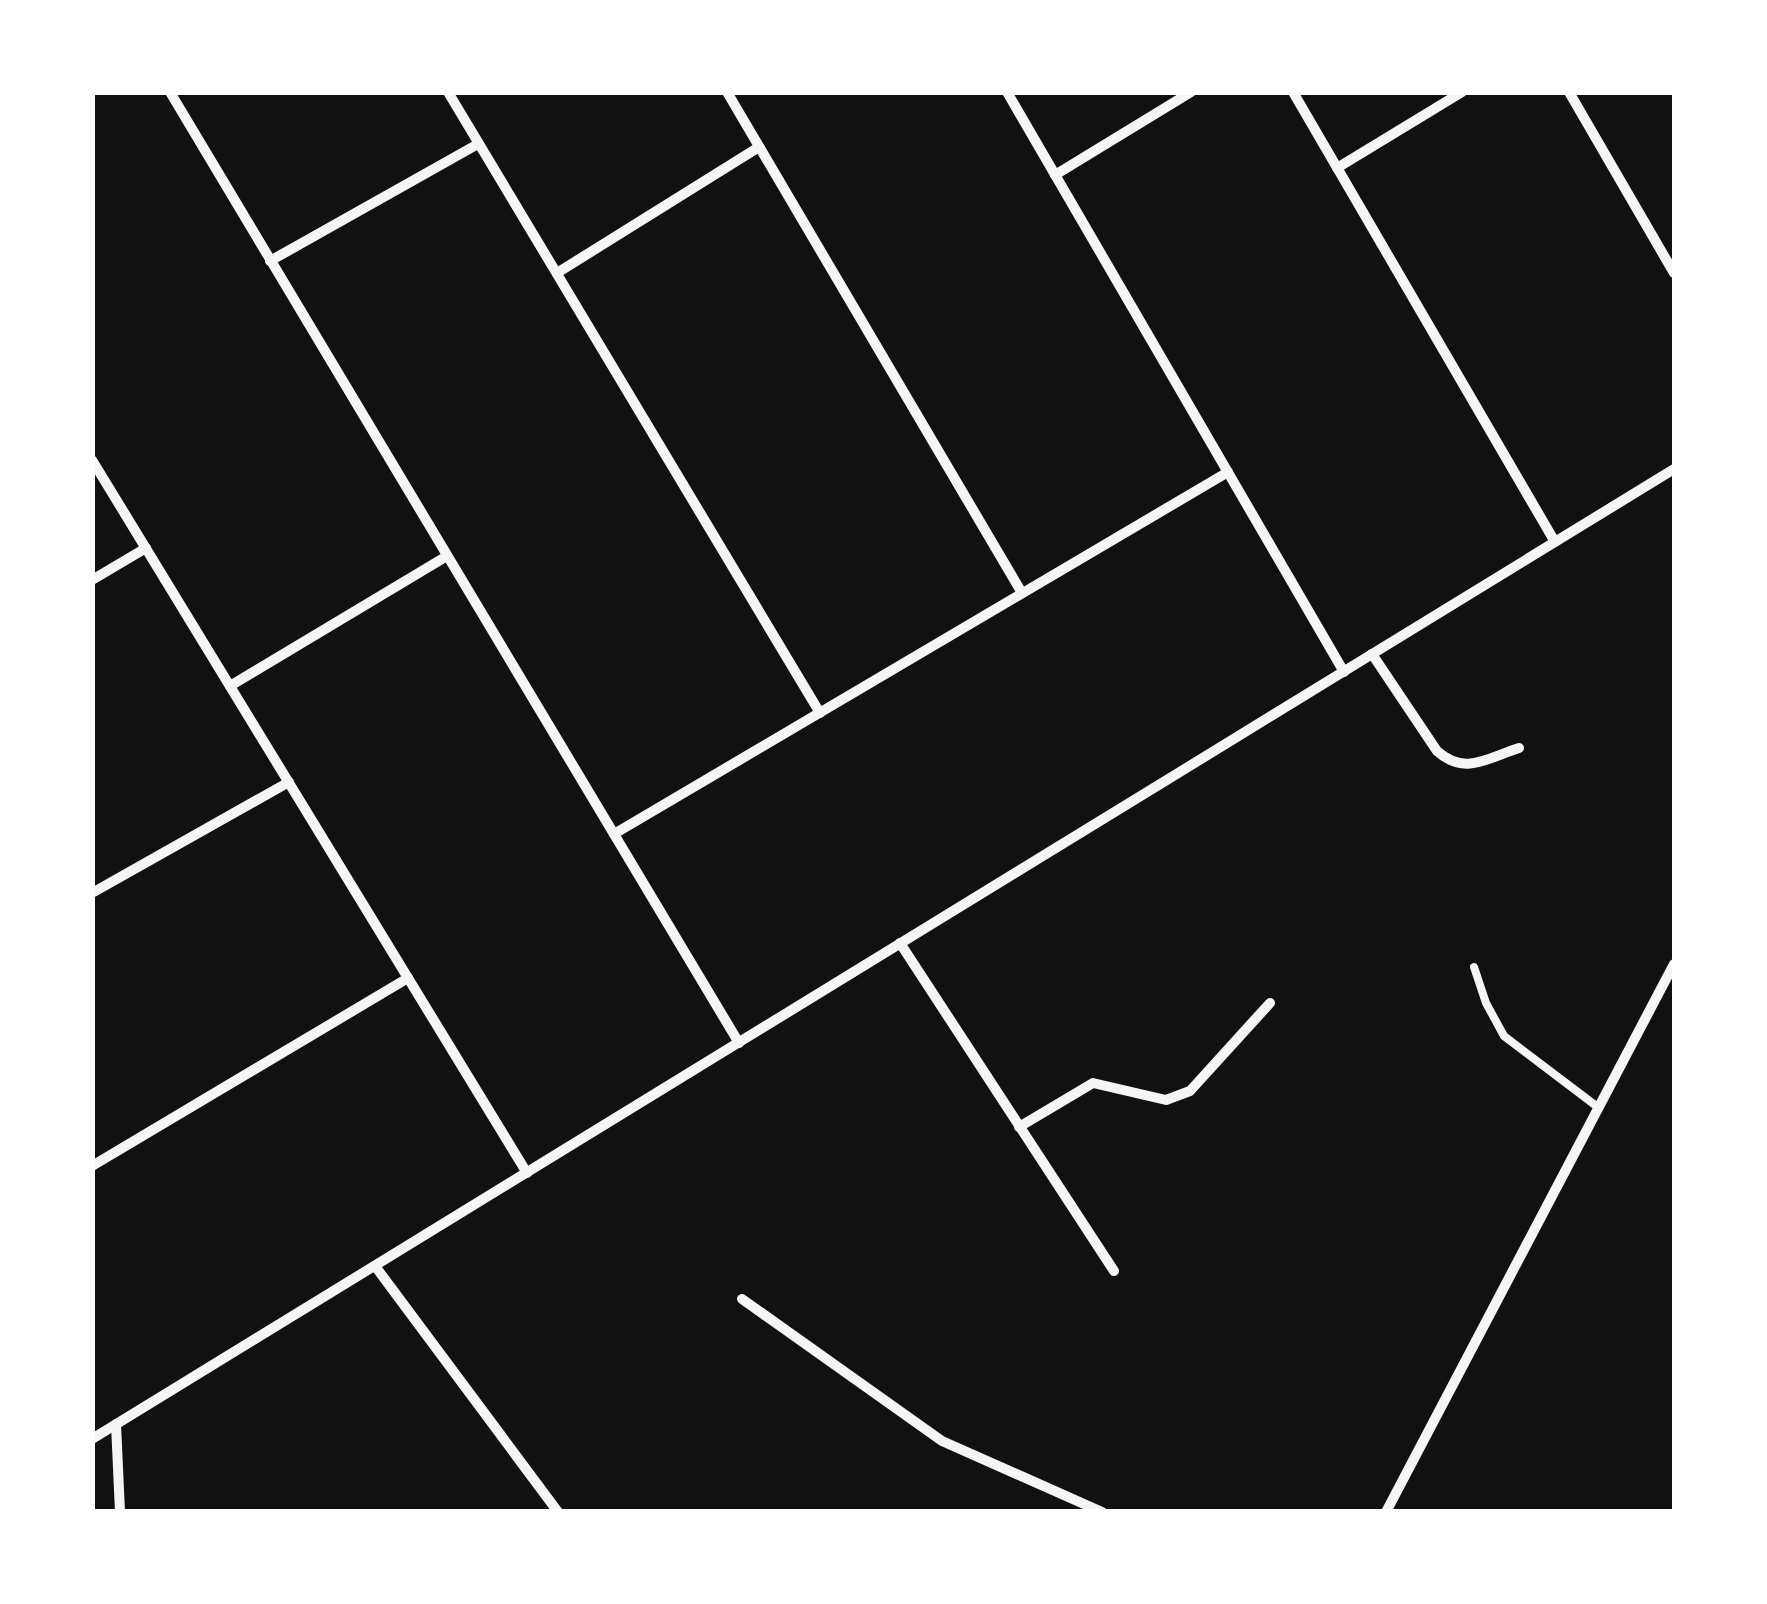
<svg xmlns="http://www.w3.org/2000/svg" width="1767" height="1604" font-family="Roboto,sans-serif">
<style>
.lines{fill:none;stroke-linecap:round;stroke-linejoin:round}
.service{stroke:#f5f5f5;stroke-width:8}
.minor{stroke:#f5f5f5;stroke-width:10}
</style>
<rect width="100%" height="100%" fill="#111"/>
<g class="lines">
<!-- service -->
<path class="service" d="M1474 967 1486 1003 1504 1036 1599 1108"/>
<!-- minor -->
<g class="minor">
<path d="M170 92 739 1043"/>
<path d="M448 92 820 713"/>
<path d="M727 92 1022 593"/>
<path d="M1007 92 1344 672"/>
<path d="M1293 92 1555 542"/>
<path d="M1569 92 1674 273"/>
<path d="M1337 168 1462 92"/>
<path d="M1055 175 1191 92"/>
<path d="M270 261 478 144"/>
<path d="M557 273 759 147"/>
<path d="M92 460 527 1173"/>
<path d="M92 580 146 548"/>
<path d="M1372 654 1437 751C1465 776 1487 758 1519 748"/>
<path d="M230 686 447 556"/>
<path d="M614 834 1228 472"/>
<path d="M92 893 289 782"/>
<path d="M900 943 1114 1271"/>
<path d="M1019 1127 1093 1083 1166 1100 1190 1091 1270 1003"/>
<path d="M92 1166 408 978"/>
<path d="M375 1266 558 1512"/>
<path d="M742 1299 942 1441 1102 1512"/>
<path d="M116 1424 120 1512"/>
<path d="M92 1439 1674 469"/>
<path d="M1386 1512 1674 964"/>
</g>
</g>
<!-- border -->
<rect width="1767" height="1604" fill="none" stroke="#ffffff" stroke-width="190"/>
</svg>
